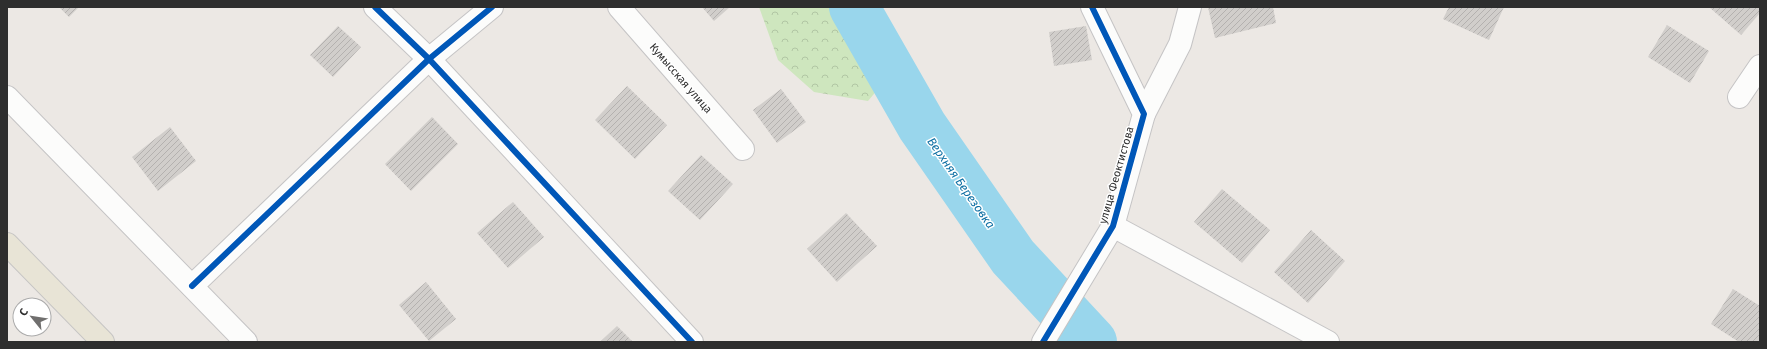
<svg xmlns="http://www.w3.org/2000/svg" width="1767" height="349" font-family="'Fira Sans',sans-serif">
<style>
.forest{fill:url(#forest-crowns)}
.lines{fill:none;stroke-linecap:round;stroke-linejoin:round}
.river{stroke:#99d6ec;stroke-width:50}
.building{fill:url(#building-hatch)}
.street-casing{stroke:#c5c4c5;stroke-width:24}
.primary-casing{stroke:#c6c5c4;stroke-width:24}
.street{stroke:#fcfcfb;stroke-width:22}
.primary{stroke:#e8e4d6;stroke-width:22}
.cycleway-casing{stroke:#fff;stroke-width:8}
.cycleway{stroke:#0057b8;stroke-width:6}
.labels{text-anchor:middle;stroke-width:3;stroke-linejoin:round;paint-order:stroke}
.street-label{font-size:11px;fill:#2e2e2e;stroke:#fff}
.water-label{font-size:12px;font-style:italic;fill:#0d6fa3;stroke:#fff}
</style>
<defs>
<pattern id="forest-crowns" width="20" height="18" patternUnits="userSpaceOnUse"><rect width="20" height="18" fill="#cee6be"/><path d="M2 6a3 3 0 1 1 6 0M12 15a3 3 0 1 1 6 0" fill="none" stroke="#b1c6a4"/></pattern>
<pattern id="building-hatch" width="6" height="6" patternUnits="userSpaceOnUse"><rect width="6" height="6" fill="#d1cecb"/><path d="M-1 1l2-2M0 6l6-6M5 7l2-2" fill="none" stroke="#b4b1af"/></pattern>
</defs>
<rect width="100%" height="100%" fill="#ece8e4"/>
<!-- forest -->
<path class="forest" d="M759 7H871L894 70 868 101 814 92 778 60Z"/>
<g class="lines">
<!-- river -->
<path class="river" d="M854 7 922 126 1013 257 1092 342"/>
</g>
<!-- building -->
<g class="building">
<path d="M59 7H79L69 17Z"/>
<path d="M702 7H730L714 21Z"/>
<path d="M1208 7H1273L1276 23 1215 38Z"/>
<path d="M1449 7H1504L1489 40 1443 19Z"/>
<path d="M1709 7H1760V13L1741 35Z"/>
<path d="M1667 25 1709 51 1690 83 1648 57Z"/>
<path d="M338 26 361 47 333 77 310 55Z"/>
<path d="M1086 26 1092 60 1054 66 1049 32Z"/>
<path d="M627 86 667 125 635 159 595 120Z"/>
<path d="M781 89 806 122 777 143 753 110Z"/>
<path d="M432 117 458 144 411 191 385 164Z"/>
<path d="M170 127 196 161 158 191 132 157Z"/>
<path d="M701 155 733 184 700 220 668 191Z"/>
<path d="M1222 189 1270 230 1242 263 1194 222Z"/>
<path d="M513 202 544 237 508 268 477 233Z"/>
<path d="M846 213 877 246 837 282 807 249Z"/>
<path d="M1311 230 1345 261 1308 303 1274 272Z"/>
<path d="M426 282 456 319 429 341 399 305Z"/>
<path d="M1733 289 1760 306V342H1739L1711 324Z"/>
<path d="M617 326 633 342H600Z"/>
</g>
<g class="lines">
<!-- street casing -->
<g class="street-casing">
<g id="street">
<path d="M375 7 429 59 692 342"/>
<path d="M619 7 743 149"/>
<path d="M7 97 246 342"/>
<path d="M1739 97 1760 66"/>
<path d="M1144 114 1180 44 1190 7"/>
<path d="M1113 226 1328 342"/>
<path d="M192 286 429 59 492 7"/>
<path d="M1043 342 1113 226 1144 114 1092 7"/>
</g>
</g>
<!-- primary casing -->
<g class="primary-casing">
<path id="primary" d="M7 244 103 342"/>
</g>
<!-- street -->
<use href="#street" class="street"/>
<!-- primary -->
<use href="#primary" class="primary"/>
<!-- cycleway casing -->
<g class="cycleway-casing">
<g id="cycleway">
<path d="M375 7 429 59 692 342"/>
<path d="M192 286 429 59 492 7"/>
<path d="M1043 342 1113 226 1144 114 1092 7"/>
</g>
</g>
<!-- cycleway -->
<use href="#cycleway" class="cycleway"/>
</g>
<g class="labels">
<!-- street labels -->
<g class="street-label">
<text transform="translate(681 78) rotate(49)" y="4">Кумысская улица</text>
<text transform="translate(1116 175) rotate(-74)" y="4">улица Феоктистова</text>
</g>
<!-- water labels -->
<g class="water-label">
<text transform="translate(961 183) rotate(55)" y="4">Верхняя Березовка</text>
</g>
</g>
<!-- border -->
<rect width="1767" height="349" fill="none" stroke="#2e2e2e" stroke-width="16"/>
<!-- north arrow -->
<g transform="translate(32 317) rotate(300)"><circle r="19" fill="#ffffff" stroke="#ababab"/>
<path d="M0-3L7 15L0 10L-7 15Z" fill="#706f6e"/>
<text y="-6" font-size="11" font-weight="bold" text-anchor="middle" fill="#2e2e2e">С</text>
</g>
</svg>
